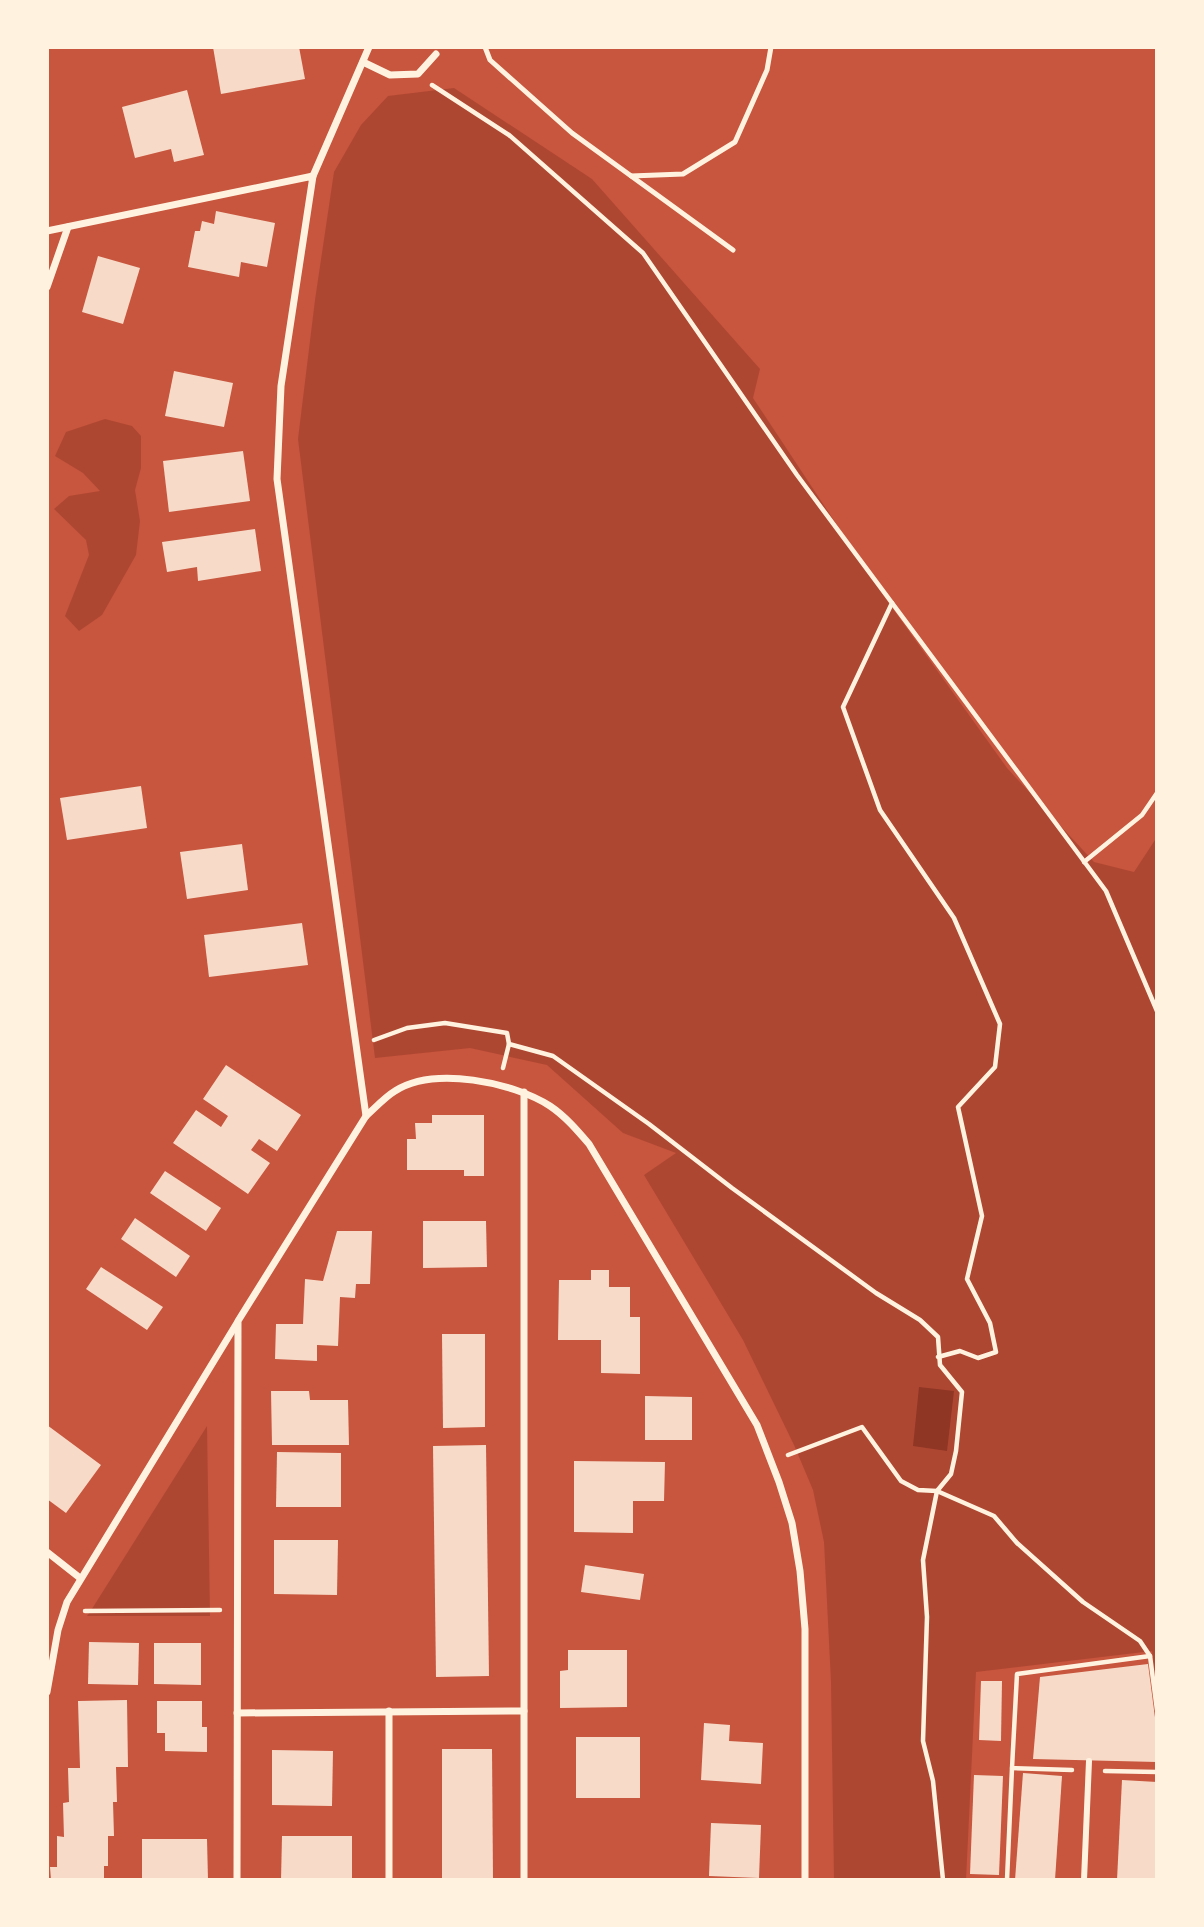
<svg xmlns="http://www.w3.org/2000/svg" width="1204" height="1927" font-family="Lato,sans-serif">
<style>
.green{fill:#ae4732}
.water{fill:#8f3625}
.building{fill:#f7dbc8}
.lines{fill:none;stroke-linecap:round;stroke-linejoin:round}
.path{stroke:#fff3e0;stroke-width:4.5}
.service{stroke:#fff3e0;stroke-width:5}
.pedestrian{stroke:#fff3e0;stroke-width:6}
.minor{stroke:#fff3e0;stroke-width:7}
</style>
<rect width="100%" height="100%" fill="#c8553d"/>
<!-- green -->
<g class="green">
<path d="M454 88 592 179 760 369 753 398 888 602 1007 768 1094 862 1134 872 1157 837V1688L1152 1651 976 1672 966 1880H834L831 1682 824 1542 813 1490 794 1445 743 1340 644 1175 676 1153 623 1133 547 1065 470 1048 375 1058 298 439 315 300 334 172 361 125 388 96Z"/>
<path d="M105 419 132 426 141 436V468L135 490 140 521 136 555 102 615 79 631 65 616 89 555 86 540 54 509 69 496 100 491 83 473 55 456 66 432Z"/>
<path d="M207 1426 210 1616H87L90 1612Z"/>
</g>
<!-- water -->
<path class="water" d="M919 1387 954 1391 947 1451 913 1446Z"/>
<!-- building -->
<g class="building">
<path d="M213 47H299L305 79 221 94Z"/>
<path d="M187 90 204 155 174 162 171 149 135 158 122 107Z"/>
<path d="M216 211 275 223 267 267 241 262 239 277 188 267 195 231H200L202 221 214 224Z"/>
<path d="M98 256 140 268 123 324 82 312Z"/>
<path d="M174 371 233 383 224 427 165 416Z"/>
<path d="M243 451 250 501 169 512 163 461Z"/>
<path d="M255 529 261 571 198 581 197 567 167 572 162 542Z"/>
<path d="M141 786 147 828 67 840 60 798Z"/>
<path d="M242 844 248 890 187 899 180 852Z"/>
<path d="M302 923 308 965 209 977 204 935Z"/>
<path d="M226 1065 301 1115 277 1151 259 1139 251 1150 270 1163 248 1194 173 1143 196 1110 221 1127 228 1116 203 1099Z"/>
<path d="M432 1115H484V1176H464V1170H407V1139H416L415 1123H432Z"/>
<path d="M165 1171 221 1208 206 1231 150 1193Z"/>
<path d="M135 1218 190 1256 176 1277 121 1239Z"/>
<path d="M423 1221H486L487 1267 423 1268Z"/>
<path d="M337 1231H372L370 1284H356L355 1298 340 1297 338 1346 317 1345V1361L275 1359 276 1324H303L305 1279 323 1281Z"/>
<path d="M101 1267 163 1307 147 1330 86 1289Z"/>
<path d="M591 1270H609V1287H630V1317H640V1374L601 1373V1340H558L559 1280H591Z"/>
<path d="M442 1334H485V1427L443 1428Z"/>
<path d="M271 1391H309L310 1400H348L349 1445H272Z"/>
<path d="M645 1396 692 1397V1440H645Z"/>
<path d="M47 1425 101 1465 66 1513 47 1499Z"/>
<path d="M486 1445 489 1676 436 1677 433 1446Z"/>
<path d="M277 1452 341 1453V1507H276Z"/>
<path d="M574 1461 665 1462 664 1501H633V1533L574 1532Z"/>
<path d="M274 1540H338L337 1595 274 1594Z"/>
<path d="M585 1565 644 1574 640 1600 581 1592Z"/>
<path d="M89 1642 139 1643 138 1685 88 1684Z"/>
<path d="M154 1643H201V1685L154 1684Z"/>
<path d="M568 1650H627V1707L560 1708V1671L568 1670Z"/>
<path d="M1148 1664 1157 1733V1762L1033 1759 1040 1677Z"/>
<path d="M981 1681H1002L1001 1741 979 1740Z"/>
<path d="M127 1700 128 1767H116L117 1802H113L114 1836H108V1866H104V1880H51L50 1867H57V1836L64 1837 63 1803 69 1802 68 1768H80L78 1701Z"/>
<path d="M157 1701H202V1727H207V1752L165 1751V1733H157Z"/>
<path d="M704 1723 730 1725 729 1741 763 1743 761 1784 701 1780Z"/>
<rect x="576" y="1737" width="64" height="61"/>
<path d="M442 1749H492L493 1880H442Z"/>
<path d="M272 1750 333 1751 332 1806 272 1805Z"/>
<path d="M1023 1773 1062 1776 1055 1880H1015Z"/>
<path d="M974 1775 1003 1776 999 1875 970 1874Z"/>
<path d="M1122 1780 1157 1782V1880H1117Z"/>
<path d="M711 1823 761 1825 759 1878 709 1876Z"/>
<path d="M282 1836H352V1880H281Z"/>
<path d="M142 1839H207L208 1880H142Z"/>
</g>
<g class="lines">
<!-- path -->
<g class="path">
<path d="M432 85 509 135 643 253 797 475 1106 891 1157 1011"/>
<path d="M892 603 843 707 880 810 954 918 1000 1024 995 1067 958 1107 982 1216 967 1279 990 1323 996 1352 978 1358 960 1351 938 1357"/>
<path d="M1084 862 1142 815 1157 793"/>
<path d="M374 1040 407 1028 445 1023 507 1033 509 1044 503 1068"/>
<path d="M509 1044 553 1056 649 1124 732 1188 876 1293 920 1320 938 1337 940 1365 962 1392 956 1451 951 1474 937 1491 923 1560 927 1617 923 1741 933 1781 943 1880"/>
<path d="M788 1455 862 1427 901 1481 918 1490 937 1491 994 1516 1017 1543 1083 1602 1140 1641 1150 1656 1157 1710"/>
<path d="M85 1611 220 1610"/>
<path d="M1072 1770 1012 1768 1017 1674 1150 1656"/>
<path d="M1105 1771 1157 1772"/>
<path d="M1007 1880 1012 1768"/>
</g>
<!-- service -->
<g class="service">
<path d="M485 47 490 60 572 133 733 250"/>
<path d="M631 176 683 174 735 142 767 70 771 47"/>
</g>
<!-- pedestrian -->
<path class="pedestrian" d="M1084 1880 1089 1761"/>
<!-- minor -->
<g class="minor">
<path d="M363 62 390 75 418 74 436 54"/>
<path d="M313 176 369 47"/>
<path d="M47 231 313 176 281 386 277 479 366 1116"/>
<path d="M47 287 68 227"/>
<path d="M524 1092V1880"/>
<path d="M47 1552 80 1578"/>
<path d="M47 1692 58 1630 67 1602 237 1323"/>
<path d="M237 1713 524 1711"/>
<path d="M237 1880 238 1321 366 1116C375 1108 385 1097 395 1091 434 1066 513 1082 550 1106 565 1116 577 1130 589 1144L757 1425 779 1482 792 1523 800 1571 805 1629V1880"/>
<path d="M389 1880V1711"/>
</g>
</g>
<!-- border -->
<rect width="1204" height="1927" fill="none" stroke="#fff3e0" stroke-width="98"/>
</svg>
